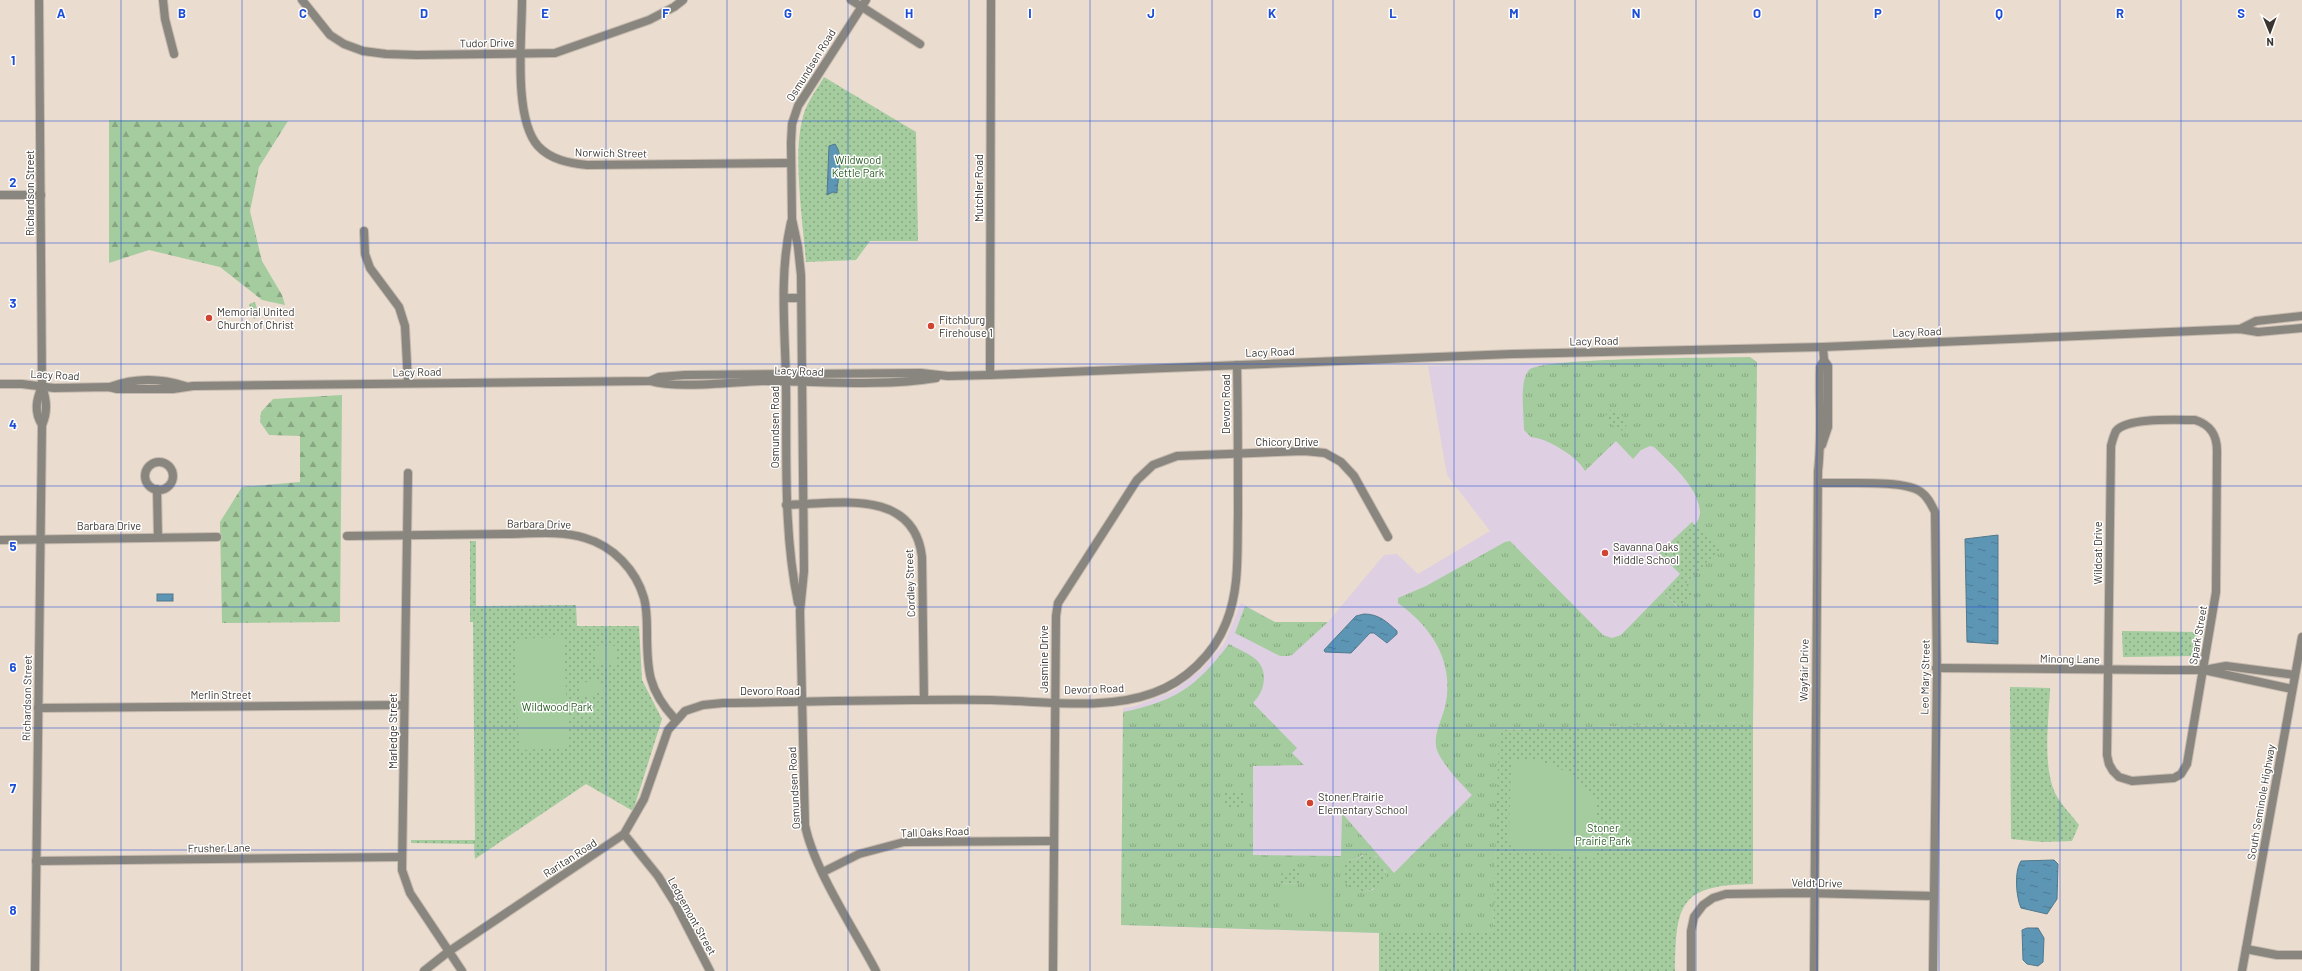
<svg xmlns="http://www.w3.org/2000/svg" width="2302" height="971" font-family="Barlow,sans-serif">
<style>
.education{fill:#dfcfe2}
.grass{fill:url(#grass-tufts);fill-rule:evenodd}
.forest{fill:url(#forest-firs)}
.park{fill:url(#park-dots)}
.pitch{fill:#a4cc9e}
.water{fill:url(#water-ripples);stroke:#52798c}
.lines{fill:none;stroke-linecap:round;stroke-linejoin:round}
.minor-casing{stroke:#c7bbaf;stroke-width:10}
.tertiary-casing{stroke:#c7bbaf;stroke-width:10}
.minor{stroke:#89867f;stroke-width:8}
.tertiary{stroke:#89867f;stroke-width:8}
.grid{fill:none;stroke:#1d4ed8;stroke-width:1;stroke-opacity:0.55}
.poi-dot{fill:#d14431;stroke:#fff;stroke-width:1.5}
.labels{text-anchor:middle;stroke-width:3;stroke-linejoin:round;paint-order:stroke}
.street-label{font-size:11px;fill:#3a3530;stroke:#fff}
.park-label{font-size:11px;fill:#265b20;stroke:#fff}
.poi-label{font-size:11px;fill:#3a3530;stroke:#fff;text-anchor:start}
.grid-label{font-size:13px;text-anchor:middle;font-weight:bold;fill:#1d4ed8;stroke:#fff;stroke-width:3;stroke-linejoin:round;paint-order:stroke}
</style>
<defs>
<pattern id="grass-tufts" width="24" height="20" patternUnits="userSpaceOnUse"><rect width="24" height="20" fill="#a4cc9e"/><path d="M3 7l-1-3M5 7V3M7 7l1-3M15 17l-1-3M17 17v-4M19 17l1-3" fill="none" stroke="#87a681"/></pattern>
<pattern id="forest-firs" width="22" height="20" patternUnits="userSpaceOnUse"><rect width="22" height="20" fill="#a4cc9e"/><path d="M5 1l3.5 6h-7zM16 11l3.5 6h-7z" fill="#87a681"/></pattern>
<pattern id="park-dots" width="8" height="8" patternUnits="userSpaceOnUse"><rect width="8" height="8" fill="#a4cc9e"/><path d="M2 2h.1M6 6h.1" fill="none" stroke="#87a681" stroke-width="1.8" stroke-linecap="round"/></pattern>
<pattern id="water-ripples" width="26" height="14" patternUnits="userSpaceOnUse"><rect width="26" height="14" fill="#5d96b4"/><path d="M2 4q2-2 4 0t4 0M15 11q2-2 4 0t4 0" fill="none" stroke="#4e7b93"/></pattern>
</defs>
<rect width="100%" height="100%" fill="#eadccf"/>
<!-- education -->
<path class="education" d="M1750 357 1757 362 1753 722 1500 730 1493 933H1379L1121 925 1123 708 1135 706 1173 691 1202 669 1224 644 1241 603 1275 622H1328L1384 555 1397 554 1418 574 1490 531 1447 475 1428 366Z"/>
<!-- grass -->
<g class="grass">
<path d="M1750 357 1757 362 1753 722 1500 730 1493 933H1379L1121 925 1123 712C1176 701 1196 687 1229 644 1245 653 1265 658 1264 679 1263 690 1260 695 1253 703L1297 748 1292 753 1304 765 1253 766V855L1341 856 1342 813 1394 873 1472 795C1462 785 1438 760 1436 746 1434 734 1442 719 1445 707 1455 663 1433 628 1398 603V598L1426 586 1505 542 1510 541 1603 635 1612 638 1621 635 1663 592 1678 608 1685 584 1719 549 1695 525C1697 522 1700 517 1700 514 1700 488 1671 464 1654 447L1650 446 1641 450 1633 459 1616 441 1585 471C1578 457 1547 438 1531 437L1524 430C1524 415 1519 380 1529 370 1542 357 1720 358 1750 357ZM1362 855 1376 856 1386 872 1373 890 1360 891 1348 859 1355 860ZM1292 869 1300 884 1281 883 1288 871Z"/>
<path d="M1245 606 1275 622H1328L1292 655 1288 656H1280L1235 633Z"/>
</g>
<!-- forest -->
<g class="forest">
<path d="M109 120 288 121 259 167 250 211 262 261 282 295 285 305 262 300 220 267 149 250 109 263Z"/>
<path d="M342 395 340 622 222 623 220 522 242 487 300 482V436L269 435 260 422 261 412 273 399Z"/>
</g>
<!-- park -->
<g class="park">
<path d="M824 77 916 132 918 241H870L856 260 806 262C803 223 793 157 802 121 805 104 816 91 824 77Z"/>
<path d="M255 302 259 316 254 319 249 304Z"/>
<path d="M1614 407 1629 423 1620 432 1604 416Z"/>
<path d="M1692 522 1720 549 1685 584 1694 592 1679 608 1663 592 1680 574 1659 553Z"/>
<path d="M470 541H476V606L576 605 577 626H639L642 680 662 719 633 811 586 784 475 859 474 844 411 843V840H475L473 622H470Z"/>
<path d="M2122 631 2198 632 2193 656 2123 657Z"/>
<path d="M2010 687 2050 688C2049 719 2042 764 2055 793 2061 805 2071 814 2079 825L2072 841 2043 842 2011 839Z"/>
<path d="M1753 722V884C1680 885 1676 903 1675 971H1379V933H1493L1499 730Z"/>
<path d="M1225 792 1245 793 1244 808H1224Z"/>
<path d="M1369 852C1379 857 1386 867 1386 879 1367 904 1328 886 1348 859L1355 860Z"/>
<path d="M1292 868 1300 871V884L1281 883V874Z"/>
</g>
<!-- pitch -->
<g class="pitch">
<path d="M564 637 568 748 519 750 515 639Z"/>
<rect x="597" y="646" width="19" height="17"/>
<path d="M600 679 603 692 581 697 578 684Z"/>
<path d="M1511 761H1540L1570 773 1594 796 1600 833 1596 858 1514 850 1509 844Z"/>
<path d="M1280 887 1335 889 1334 913 1279 911Z"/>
</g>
<!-- water -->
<g class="water">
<path d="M835 144C845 158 837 178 837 193L833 192 827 195 829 146Z"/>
<path d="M1998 535V644L1967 642 1965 539Z"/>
<rect x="157" y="594" width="16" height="7"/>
<path d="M1364 614C1379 614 1387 622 1397 631V634L1387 643 1374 633H1370L1351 653 1325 652 1324 650 1356 616Z"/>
<path d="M2054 860 2058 864 2057 899 2047 914 2021 908C2016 897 2014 871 2021 861Z"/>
<path d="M2027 928H2038L2044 938 2043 962 2038 966 2027 964 2023 960 2022 930Z"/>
</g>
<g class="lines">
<!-- minor casing -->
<g class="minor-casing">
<g id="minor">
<path d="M163 0 165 19 174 54"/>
<path d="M302 0 330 35 344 44 363 51 386 54 417 55 555 53 649 20 674 7 683 0"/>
<path d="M522 0C522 37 513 118 538 146 551 160 569 163 587 165L791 163"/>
<path d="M851 0 920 44"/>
<path d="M866 0 798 106 792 124 791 143 792 219 798 247 801 275 804 571 800 611 805 825C814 870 854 929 876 971"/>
<path d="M0 195H41"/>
<path d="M791 222C779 274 785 329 786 382 787 456 783 530 798 603"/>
<path d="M364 231 365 254 370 268 399 307 405 326 408 383"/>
<path d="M784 298H801"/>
<path d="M990 375 991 0"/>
<path d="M42 387C36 400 34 412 42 425"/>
<path d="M2195 420C2211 425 2217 435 2217 451L2216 592 2187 764 2181 774 2174 778 2132 781 2119 777 2113 771 2109 764 2107 755 2111 446C2112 442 2114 435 2116 431 2127 417 2178 420 2195 420Z"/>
<path d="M1822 445 1828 427V366L1824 360 1823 347"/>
<circle cx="159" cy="476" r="14"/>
<path d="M408 473 402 870 410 893 462 971"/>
<path d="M1818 483C1841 484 1905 479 1921 492 1928 497 1931 504 1935 512L1937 670 1933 971"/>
<path d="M157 489 158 537"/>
<path d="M786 505C836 504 914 487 922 557L924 700"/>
<path d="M347 536C399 535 452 535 504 534 530 534 560 530 585 538 613 546 636 570 644 598 647 609 647 620 647 631 647 670 648 690 675 719"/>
<path d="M0 540 217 537"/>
<path d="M1936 668 2166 670H2204L2226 666 2295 675"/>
<path d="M2204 670 2292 689"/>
<path d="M38 708 404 705"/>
<path d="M624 834 658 876 675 903 710 971"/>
<path d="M36 861 402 857"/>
<path d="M823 872 859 854 904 842 1053 841"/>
<path d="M2246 949 2277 955H2302"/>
<path d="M35 971 42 425C48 412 47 400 42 387L39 0"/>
<path d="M424 971 448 952 624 834 644 799 668 730 685 711 703 705 723 703C812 702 901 699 991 700 1042 701 1105 711 1153 693 1185 682 1214 654 1226 623 1240 589 1237 552 1238 516 1238 466 1238 415 1237 365"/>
<path d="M1053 971 1056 616 1058 603 1137 480 1153 465 1177 456 1304 451 1325 453 1341 462 1354 476 1388 537"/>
<path d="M1691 971V931L1694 917 1703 905 1713 898 1726 894 1803 893 1934 896"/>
<path d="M1814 971 1818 471C1822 437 1819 402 1820 367L1824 360"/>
</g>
</g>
<!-- tertiary casing -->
<g class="tertiary-casing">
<g id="tertiary">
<path d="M2240 329 2256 321 2302 316"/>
<path d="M650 381C677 389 732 382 762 381 821 381 878 387 936 378"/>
<path d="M0 384H22L54 388 109 387 117 389H173L193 386 650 381 659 377 685 375 921 373 948 376 990 375 1512 354 1823 347 2240 329 2258 332 2302 328"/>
<path d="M110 387C134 378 160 378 185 386"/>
<path d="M2242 971 2302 637"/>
</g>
</g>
<!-- minor -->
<use href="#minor" class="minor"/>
<!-- tertiary -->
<use href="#tertiary" class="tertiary"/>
</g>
<!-- grid -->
<path class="grid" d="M121 0V971M242 0V971M363 0V971M485 0V971M606 0V971M727 0V971M848 0V971M969 0V971M1090 0V971M1212 0V971M1333 0V971M1454 0V971M1575 0V971M1696 0V971M1817 0V971M1939 0V971M2060 0V971M2181 0V971M0 121H2302M0 243H2302M0 364H2302M0 486H2302M0 607H2302M0 728H2302M0 850H2302"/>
<!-- markers -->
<g class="poi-dot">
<circle cx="209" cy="318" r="4"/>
<circle cx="931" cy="326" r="4"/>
<circle cx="1605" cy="553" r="4"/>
<circle cx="1310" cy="803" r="4"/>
</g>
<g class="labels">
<!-- street labels -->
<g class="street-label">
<text transform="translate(487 43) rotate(-1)" y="4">Tudor Drive</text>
<text transform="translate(811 65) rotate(-58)" y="4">Osmundsen Road</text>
<text transform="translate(611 153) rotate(1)" y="4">Norwich Street</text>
<text transform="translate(979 188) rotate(-90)" y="4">Mutchler Road</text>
<text transform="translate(30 193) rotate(-90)" y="4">Richardson Street</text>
<text transform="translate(1917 332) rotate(-2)" y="4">Lacy Road</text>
<text transform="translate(1594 341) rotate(-1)" y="4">Lacy Road</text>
<text transform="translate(1270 352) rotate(-2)" y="4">Lacy Road</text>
<text transform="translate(799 371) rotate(2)" y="4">Lacy Road</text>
<text transform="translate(417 372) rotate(-1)" y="4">Lacy Road</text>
<text transform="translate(55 375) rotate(3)" y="4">Lacy Road</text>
<text transform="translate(1226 404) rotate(-90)" y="4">Devoro Road</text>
<text transform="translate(775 427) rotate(-90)" y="4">Osmundsen Road</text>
<text x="1287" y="446">Chicory Drive</text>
<text transform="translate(539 524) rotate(1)" y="4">Barbara Drive</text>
<text x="109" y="530">Barbara Drive</text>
<text transform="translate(2098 553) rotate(-90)" y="4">Wildcat Drive</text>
<text transform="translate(910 583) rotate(-92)" y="4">Cordley Street</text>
<text transform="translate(2198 635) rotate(-80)" y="4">Spark Street</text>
<text transform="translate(1044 659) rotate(-90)" y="4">Jasmine Drive</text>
<text transform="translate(2070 659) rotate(1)" y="4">Minong Lane</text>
<text transform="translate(1804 670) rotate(-89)" y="4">Wayfair Drive</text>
<text transform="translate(1925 677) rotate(-89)" y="4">Leo Mary Street</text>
<text transform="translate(1094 689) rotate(-2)" y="4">Devoro Road</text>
<text x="770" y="695">Devoro Road</text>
<text x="221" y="699">Merlin Street</text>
<text transform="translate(27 698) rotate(-89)" y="4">Richardson Street</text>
<text transform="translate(393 731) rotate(-90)" y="4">Marledge Street</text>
<text transform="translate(794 788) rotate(-93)" y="4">Osmundsen Road</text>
<text transform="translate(2261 802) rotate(-80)" y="4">South Seminole Highway</text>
<text transform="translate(935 832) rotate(-2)" y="4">Tall Oaks Road</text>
<text transform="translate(219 848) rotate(-1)" y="4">Frusher Lane</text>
<text transform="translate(570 858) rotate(-33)" y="4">Raritan Road</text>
<text transform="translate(1817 883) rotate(1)" y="4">Veldt Drive</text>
<text transform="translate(692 916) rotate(61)" y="4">Ledgemont Street</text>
</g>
<!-- park labels -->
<g class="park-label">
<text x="858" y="164">Wildwood<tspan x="858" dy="13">Kettle Park</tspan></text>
<text x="557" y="711">Wildwood Park</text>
<text x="1603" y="832">Stoner<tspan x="1603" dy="13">Prairie Park</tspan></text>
</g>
<!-- poi labels -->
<g class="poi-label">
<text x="217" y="316">Memorial United<tspan x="217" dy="13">Church of Christ</tspan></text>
<text x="939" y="324">Fitchburg<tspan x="939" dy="13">Firehouse 1</tspan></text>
<text x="1613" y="551">Savanna Oaks<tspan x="1613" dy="13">Middle School</tspan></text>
<text x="1318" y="801">Stoner Prairie<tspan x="1318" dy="13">Elementary School</tspan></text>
</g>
</g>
<g class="grid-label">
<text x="61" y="18">A</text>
<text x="182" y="18">B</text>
<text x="303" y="18">C</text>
<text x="424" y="18">D</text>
<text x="545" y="18">E</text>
<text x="666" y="18">F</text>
<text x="788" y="18">G</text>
<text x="909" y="18">H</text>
<text x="1030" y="18">I</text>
<text x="1151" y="18">J</text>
<text x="1272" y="18">K</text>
<text x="1393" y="18">L</text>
<text x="1514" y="18">M</text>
<text x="1636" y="18">N</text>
<text x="1757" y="18">O</text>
<text x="1878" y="18">P</text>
<text x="1999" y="18">Q</text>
<text x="2120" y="18">R</text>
<text x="2241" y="18">S</text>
<text x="13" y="65">1</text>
<text x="13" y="187">2</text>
<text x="13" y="308">3</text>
<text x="13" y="429">4</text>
<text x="13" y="551">5</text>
<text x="13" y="672">6</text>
<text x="13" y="793">7</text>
<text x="13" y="915">8</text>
</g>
<!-- north arrow -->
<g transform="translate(2270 32) rotate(179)" stroke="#ffffff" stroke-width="3" paint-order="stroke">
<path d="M0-3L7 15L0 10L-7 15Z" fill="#3a3530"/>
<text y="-6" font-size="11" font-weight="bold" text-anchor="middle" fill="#3a3530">N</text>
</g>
</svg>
